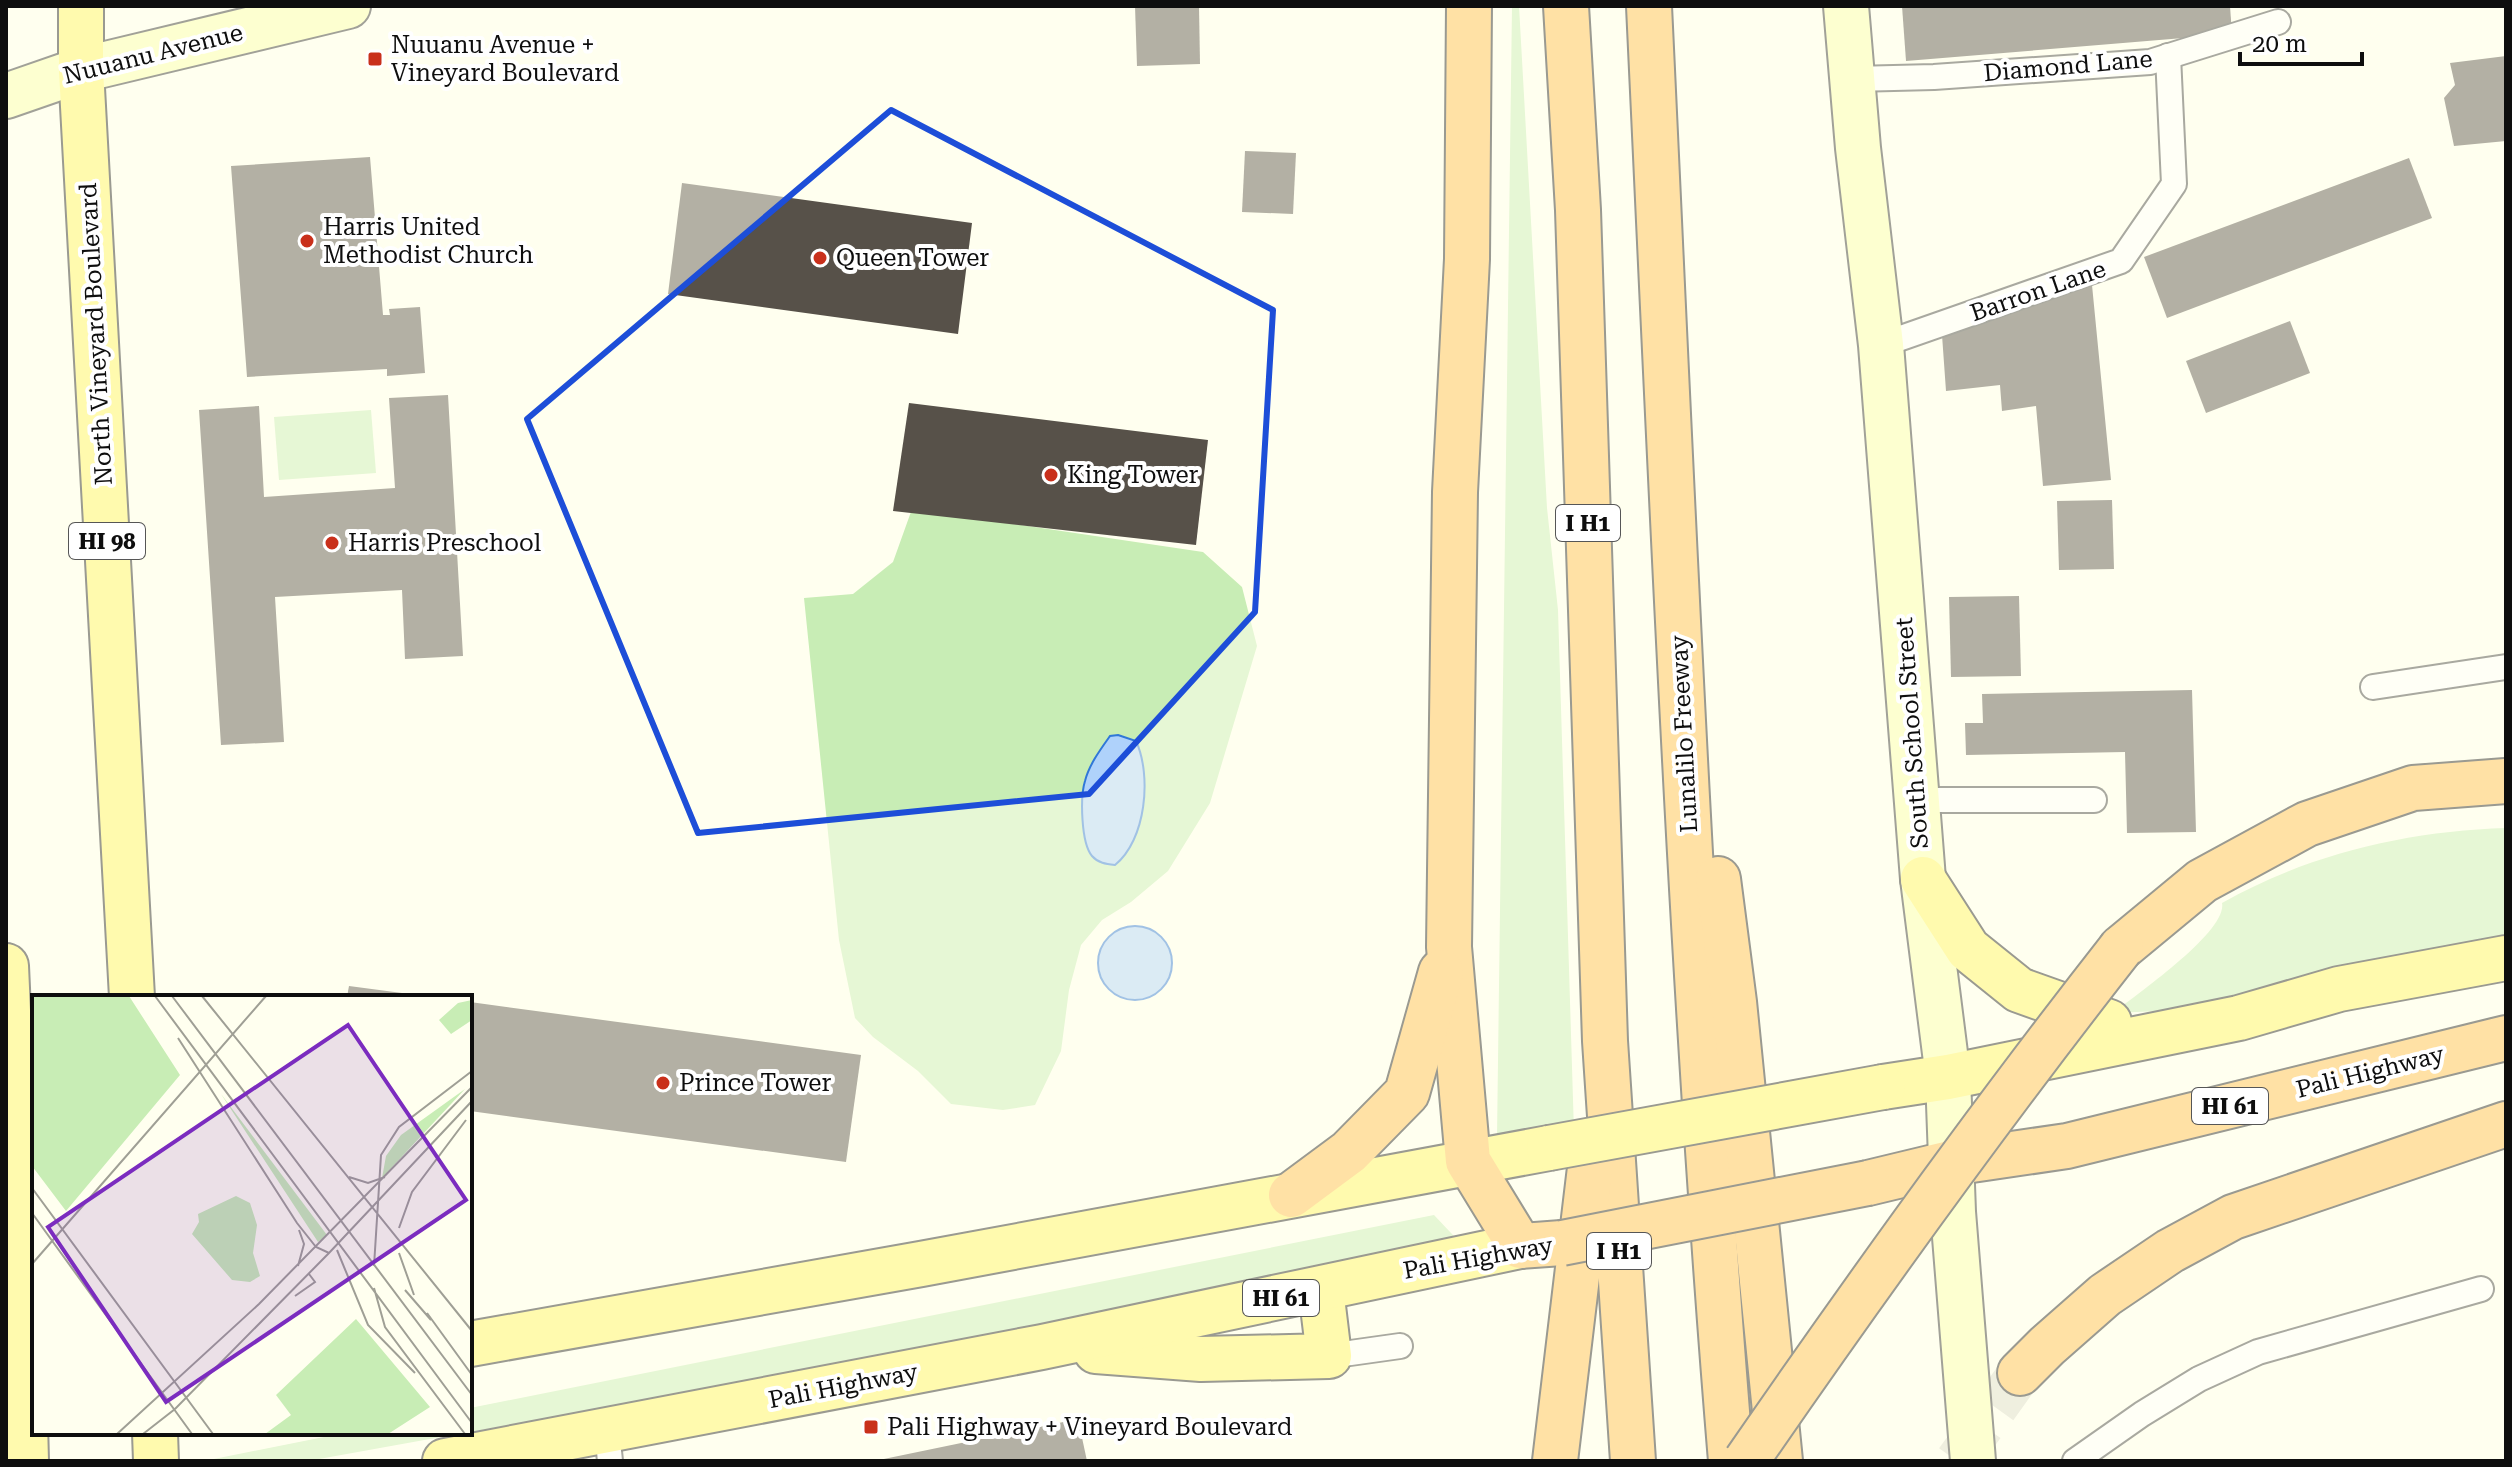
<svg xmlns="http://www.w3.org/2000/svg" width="2512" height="1467" font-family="'Roboto Serif',serif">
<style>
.green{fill:#c8edb5}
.water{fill:#afd2fb;stroke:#3078d8;stroke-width:2}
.building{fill:#575149}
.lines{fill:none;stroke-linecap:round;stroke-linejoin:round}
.highway-tunnel{stroke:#dbdbcd;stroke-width:44;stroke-dasharray:44 22;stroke-linecap:butt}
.lane-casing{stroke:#414141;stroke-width:28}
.secondary-casing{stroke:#303030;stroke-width:48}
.primary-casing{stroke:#1f1f1f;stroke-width:48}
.highway-casing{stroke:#1f1f1f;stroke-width:48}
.lane{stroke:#fff;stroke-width:24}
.secondary{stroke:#faffaa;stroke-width:44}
.primary{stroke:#fff35f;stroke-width:44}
.highway{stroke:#ffbc4d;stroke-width:44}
.primary-bridge-casing{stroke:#1f1f1f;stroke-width:48;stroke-linecap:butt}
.highway-bridge-casing{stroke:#1f1f1f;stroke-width:48;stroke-linecap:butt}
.primary-bridge{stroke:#fff35f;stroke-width:44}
.highway-bridge{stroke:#ffbc4d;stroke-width:44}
.marked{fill:none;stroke:#1d4ed8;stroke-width:6;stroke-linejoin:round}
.poi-dot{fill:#c9301b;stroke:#fff;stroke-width:3}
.labels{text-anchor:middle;stroke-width:8;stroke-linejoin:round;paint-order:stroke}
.shield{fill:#fff;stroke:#565656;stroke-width:2}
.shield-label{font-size:22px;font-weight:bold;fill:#0e0e0e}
.poi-label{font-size:24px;fill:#0e0e0e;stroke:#fff;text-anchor:start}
.street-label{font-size:24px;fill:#0e0e0e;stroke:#fff}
.inset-road{fill:none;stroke:#9f9f95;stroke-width:2}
.view{fill:#7b2cbf;fill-opacity:0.15;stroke:#7b2cbf;stroke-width:4}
.inset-edge{fill:none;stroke:#0e0e0e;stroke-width:4}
</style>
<rect width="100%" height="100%" fill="#ffffef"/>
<!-- green -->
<g class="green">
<path d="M1512 6H1519L1547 508 1558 610 1574 1132 1497 1137Z"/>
<path d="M371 410 376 473 279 480 274 417Z"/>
<path d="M912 509 1203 552 1242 587 1257 646 1210 803 1168 871 1131 902 1102 920 1081 945 1069 990 1061 1051 1035 1105 1003 1110 951 1104 918 1071 873 1037 855 1018 839 940 804 598 853 594 893 562Z"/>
<path d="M2506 828V947L2313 978 2160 1011 2113 1013C2136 995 2228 931 2222 903 2308 854 2408 831 2506 828Z"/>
<path d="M1434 1215 1468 1251 470 1432V1408Z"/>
<path d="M344 1433H463L308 1461H204Z"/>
</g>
<!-- water -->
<g class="water">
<path d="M1118 735 1136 741C1152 776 1146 840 1115 865 1106 864 1098 863 1092 856 1081 843 1080 797 1085 781 1089 765 1100 750 1110 736Z"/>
<circle cx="1135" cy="963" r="37"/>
</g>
<!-- building -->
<g class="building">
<path d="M1135 6H1199L1200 64 1137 66Z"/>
<path d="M1902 6H2230L2232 34 1906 61Z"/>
<path d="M2506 56V141L2454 146 2444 98 2455 85 2450 63Z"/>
<path d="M1245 151 1296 153 1293 214 1242 212Z"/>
<path d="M370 157 383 315H390L389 309 420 307 425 373 387 376V369L247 377 231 166Z"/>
<path d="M2409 158 2432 218 2167 318 2144 257Z"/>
<path d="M682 183 972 223 958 334 668 294Z"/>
<path d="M2092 285 2111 480 2043 486 2036 406 2002 411 2000 385 1946 391 1942 335Z"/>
<path d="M2290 321 2310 373 2206 413 2186 361Z"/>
<path d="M448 395 463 656 405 659 402 590 275 597 284 742 221 745 199 410 259 406 264 497 395 488 389 398Z"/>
<path d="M909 403 1208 440 1196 545 893 511Z"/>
<path d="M2112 500 2114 569 2059 570 2057 501Z"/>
<path d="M2019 596 2021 676 1951 677 1949 597Z"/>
<path d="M2192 690 2196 832 2127 833 2125 752 1966 755 1965 723H1983L1982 694Z"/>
<path d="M349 986 417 995 416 997H347Z"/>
<path d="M470 1002 861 1055 846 1162 470 1111Z"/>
<path d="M1078 1419 1087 1461H879V1460Z"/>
</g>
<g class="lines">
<!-- highway-tunnel -->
<path class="highway-tunnel" d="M1957 1461 2020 1373"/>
<!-- lane casing -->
<g class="lane-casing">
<g id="lane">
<path d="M1853 79 1934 77 2150 62 2278 22"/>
<path d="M1881 345 2121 261 2174 184 2168 56"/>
<path d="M2373 687 2506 667"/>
<path d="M1917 800H2094"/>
<path d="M1329 1356 1400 1346"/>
<path d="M607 1432 610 1461"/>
<path d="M2075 1461 2142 1414 2199 1379 2258 1352 2481 1289"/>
</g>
</g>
<!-- secondary casing -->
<g class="secondary-casing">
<g id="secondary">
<path d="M1846 6 1858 148 1881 345 1923 879 1948 1077 1953 1212 1973 1461"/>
<path d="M6 96 81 70 348 6"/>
</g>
</g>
<!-- primary casing -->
<g class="primary-casing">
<g id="primary">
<path d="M81 6V70L132 997"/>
<path d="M1923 879 1968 949 2019 990 2109 1022"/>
<path d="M6 966 23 1344 26 1461"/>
<path d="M1883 1087 1948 1077 2239 1018 2339 989 2506 958"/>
<path d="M470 1344 921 1264 1549 1148"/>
<path d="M1096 1351 1201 1359 1329 1356 1321 1290"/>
<path d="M155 1433 156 1461"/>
<path d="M445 1461 1042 1347 1520 1246"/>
</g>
</g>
<!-- highway casing -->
<g class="highway-casing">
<g id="highway">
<path d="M1469 6 1467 259 1455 492 1449 947 1468 1161 1520 1246 1562 1243"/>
<path d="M1566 6 1578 210 1605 1041 1633 1461"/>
<path d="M1649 6C1672 491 1691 977 1731 1461"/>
<path d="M1718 879 1734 1002 1780 1461"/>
<path d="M2121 948 2202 881 2307 824 2413 788 2506 781"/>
<path d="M1868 1183 1951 1163 2067 1146 2506 1038"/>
<path d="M1291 1195 1349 1152 1407 1093 1441 972"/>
<path d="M2020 1373 2047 1346 2105 1295 2170 1251 2233 1217 2506 1124"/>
<path d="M1555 1461 1592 1151"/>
</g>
</g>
<!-- lane -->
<use href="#lane" class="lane"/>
<!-- secondary -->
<use href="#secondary" class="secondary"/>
<!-- primary -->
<use href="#primary" class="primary"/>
<!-- highway -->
<use href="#highway" class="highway"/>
<!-- primary-bridge casing -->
<g class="primary-bridge-casing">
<path id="primary-bridge" d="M1549 1148 1883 1087"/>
</g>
<!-- highway-bridge casing -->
<g class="highway-bridge-casing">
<g id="highway-bridge">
<path d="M1562 1243 1868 1183"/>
<path d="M1746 1461C1866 1287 1990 1115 2121 948"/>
</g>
</g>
<!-- primary-bridge -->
<use href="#primary-bridge" class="primary-bridge"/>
<!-- highway-bridge -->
<use href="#highway-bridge" class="highway-bridge"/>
</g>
<!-- marked area -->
<path d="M0 0H2512V1467H0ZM891 110 1273 310 1255 612 1089 794 698 833 527 419Z" fill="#ffffef" fill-opacity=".55" fill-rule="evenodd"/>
<path class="marked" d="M891 110 1273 310 1255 612 1089 794 698 833 527 419Z"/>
<!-- markers -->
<g class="poi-dot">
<rect x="367" y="51" width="16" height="16" rx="4"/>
<circle cx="307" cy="241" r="8"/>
<circle cx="820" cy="258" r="8"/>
<circle cx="1051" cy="475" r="8"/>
<circle cx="332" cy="543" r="8"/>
<circle cx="663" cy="1083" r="8"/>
<rect x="863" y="1419" width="16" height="16" rx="4"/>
</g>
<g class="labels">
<!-- shield labels -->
<g class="shield">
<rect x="1556" y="505" width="64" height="36" rx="6"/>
<rect x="69" y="523" width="76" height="36" rx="6"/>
<rect x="2192" y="1088" width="76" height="36" rx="6"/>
<rect x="1587" y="1233" width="64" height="36" rx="6"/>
<rect x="1243" y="1280" width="76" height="36" rx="6"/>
</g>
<g class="shield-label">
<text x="1588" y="531">I H1</text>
<text x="107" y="549">HI 98</text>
<text x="2230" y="1114">HI 61</text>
<text x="1619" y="1259">I H1</text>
<text x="1281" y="1306">HI 61</text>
</g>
<!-- poi labels -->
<g class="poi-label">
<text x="391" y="53">Nuuanu Avenue +<tspan x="391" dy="28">Vineyard Boulevard</tspan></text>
<text x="323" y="235">Harris United<tspan x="323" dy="28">Methodist Church</tspan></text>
<text x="836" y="266">Queen Tower</text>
<text x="1067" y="483">King Tower</text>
<text x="348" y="551">Harris Preschool</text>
<text x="679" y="1091">Prince Tower</text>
<text x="887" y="1435">Pali Highway + Vineyard Boulevard</text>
</g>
<!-- street labels -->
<g class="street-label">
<text transform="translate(153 54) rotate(-14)" y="8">Nuuanu Avenue</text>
<text transform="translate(2068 66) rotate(-5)" y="8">Diamond Lane</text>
<text transform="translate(2038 291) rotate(-19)" y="8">Barron Lane</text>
<text transform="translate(96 334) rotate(-93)" y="8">North Vineyard Boulevard</text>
<text transform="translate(1912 733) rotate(-94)" y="8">South School Street</text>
<text transform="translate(1684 734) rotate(-93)" y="8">Lunalilo Freeway</text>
<text transform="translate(2370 1072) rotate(-14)" y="8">Pali Highway</text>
<text transform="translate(1478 1258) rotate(-10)" y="8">Pali Highway</text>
<text transform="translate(843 1386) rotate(-11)" y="8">Pali Highway</text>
</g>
</g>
<!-- overview -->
<g transform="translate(32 995)">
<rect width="440" height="440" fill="#ffffef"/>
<path d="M0 1H97L148 80 34 216 0 171ZM440 5V25L419 39 407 25 426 8ZM433 94 350 183 354 161 369 140ZM189 99 295 240 286 247ZM204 201 218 208 225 230 221 258 228 281 218 287 200 285 160 239 167 227 166 219ZM324 324 398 412 356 439H233L259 420 244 400Z" fill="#c8edb5"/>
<path class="inset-road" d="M123 1 440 428M140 1 440 400M170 1 440 336M146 43 265 228 284 252 297 258 440 106M317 182 336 188 353 182M0 193 181 439M0 218 160 439M367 233 380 197 434 125M305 255 336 330 383 378M367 258 382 300M0 269 234 1M266 271 272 249 267 235M342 271 349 160 367 132 440 76M342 293 353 332 433 439M373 295 399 325M263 301 283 287 277 279M395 318 440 380M85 439 227 309 440 92M111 439 143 414 297 258"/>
<path class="view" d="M316 30 434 205 134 407 16 232Z"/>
<rect width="440" height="440" class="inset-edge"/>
</g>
<!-- border -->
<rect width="2512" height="1467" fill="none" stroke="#0e0e0e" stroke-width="16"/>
<!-- scale -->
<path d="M2240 52v12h122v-12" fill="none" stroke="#0e0e0e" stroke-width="4"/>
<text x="2252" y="52" font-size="24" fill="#0e0e0e" stroke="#ffffff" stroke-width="6" paint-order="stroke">20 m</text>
</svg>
